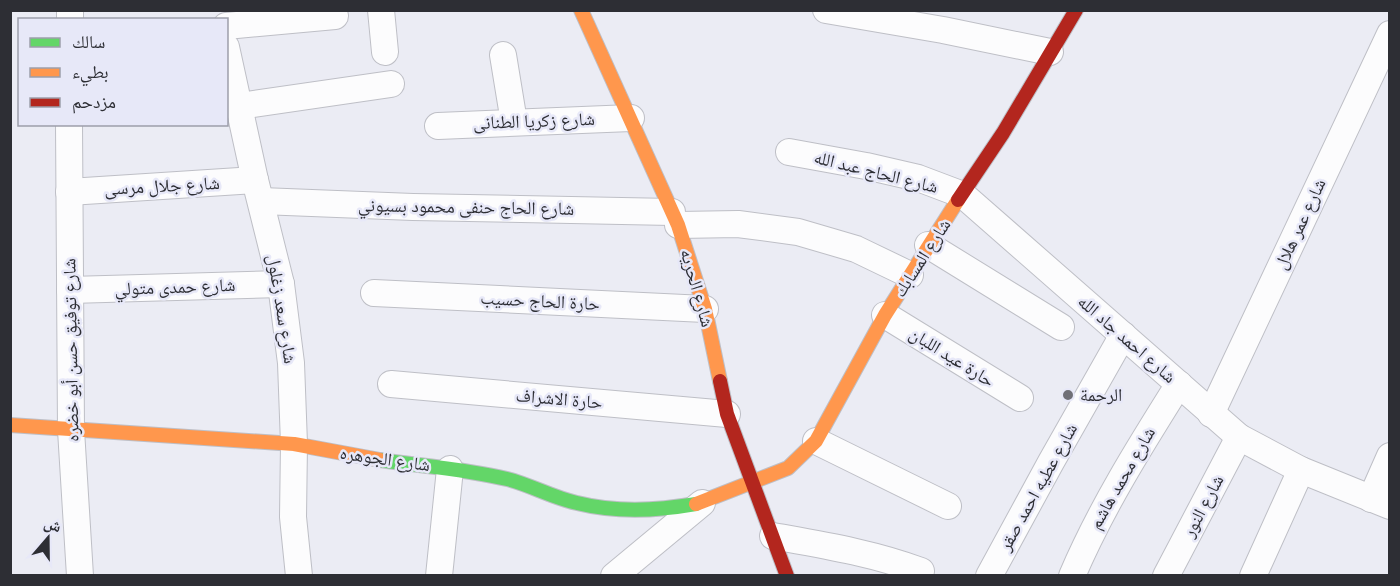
<svg xmlns="http://www.w3.org/2000/svg" width="1400" height="586" font-family="'Public Sans','Noto Naskh Arabic',sans-serif">
<style>
.lines{fill:none;stroke-linecap:round;stroke-linejoin:round}
.street-casing{stroke:#bebfc6;stroke-width:28}
.fast-casing{stroke:#bebfc6;stroke-width:16}
.slow-casing{stroke:#bebfc6;stroke-width:16}
.jam-casing{stroke:#bebfc6;stroke-width:16}
.street{stroke:#fcfcfd;stroke-width:26}
.fast{stroke:#63d668;stroke-width:14}
.slow{stroke:#ff974d;stroke-width:14}
.jam{stroke:#b3261e;stroke-width:14}
.poi-dot{fill:#707077;stroke:#e7e8f8;stroke-width:2}
.labels{text-anchor:middle;stroke-width:5;stroke-linejoin:round;paint-order:stroke}
.street-label{font-size:18px;fill:#2d2e34;stroke:#e7e8f8}
.poi-label{font-size:18px;fill:#2d2e34;stroke:#e7e8f8;text-anchor:start}
</style>
<rect width="100%" height="100%" fill="#ebecf4"/>
<g class="lines">
<!-- street casing -->
<g class="street-casing">
<g id="street">
<path d="M381 10 385 52"/>
<path d="M826 10 943 30 1050 52"/>
<path d="M70 20V10"/>
<path d="M226 26 335 16"/>
<path d="M226 47 255 180 281 284 291 363 294 444 293 517 299 576"/>
<path d="M503 55 514 122"/>
<path d="M240 106 391 84"/>
<path d="M69 124 71 430 80 576"/>
<path d="M438 126 631 118"/>
<path d="M789 152 866 166 918 178 963 195 1239 437 1301 470 1390 506"/>
<path d="M69 192 255 180"/>
<path d="M261 201 413 207 672 212"/>
<path d="M678 225 738 224 798 232 856 249 910 275"/>
<path d="M928 245 1061 327"/>
<path d="M70 290 281 284"/>
<path d="M374 293 705 309"/>
<path d="M885 315 1020 398"/>
<path d="M391 384 727 414"/>
<path d="M1211 414 1390 34"/>
<path d="M816 441 948 506"/>
<path d="M1371 499 1390 456"/>
<path d="M773 536C823 545 873 553 921 571"/>
<path d="M439 576 450 469"/>
<path d="M614 576 702 503"/>
<path d="M989 576 1051 462 1123 335"/>
<path d="M1072 576C1101 508 1140 446 1179 384"/>
<path d="M1166 576 1239 437"/>
<path d="M1253 576 1301 470"/>
</g>
</g>
<!-- fast casing -->
<g class="fast-casing">
<path id="fast" d="M380 460C422 466 466 469 507 479 531 485 553 498 577 503 617 513 656 511 696 504"/>
</g>
<!-- slow casing -->
<g class="slow-casing">
<g id="slow">
<path d="M581 10 678 225 705 309 720 381"/>
<path d="M10 425 294 444 380 460"/>
<path d="M696 504 788 468 816 441 885 315 958 200"/>
</g>
</g>
<!-- jam casing -->
<g class="jam-casing">
<g id="jam">
<path d="M958 200 1003 133 1076 10"/>
<path d="M720 381 727 414 787 576"/>
</g>
</g>
<!-- street -->
<use href="#street" class="street"/>
<!-- fast -->
<use href="#fast" class="fast"/>
<!-- slow -->
<use href="#slow" class="slow"/>
<!-- jam -->
<use href="#jam" class="jam"/>
</g>
<!-- markers -->
<circle class="poi-dot" cx="1068" cy="395" r="6"/>
<g class="labels">
<!-- street labels -->
<g class="street-label">
<text transform="translate(534 121) rotate(-2)" y="6">شارع زكريا الطنانى</text>
<text transform="translate(876 172) rotate(14)" y="6">شارع الحاج عبد الله</text>
<text transform="translate(162 186) rotate(-3)" y="6">شارع جلال مرسى</text>
<text transform="translate(466 207) rotate(1)" y="6">شارع الحاج حنفى محمود بسيوني</text>
<text transform="translate(1300 224) rotate(-65)" y="6">شارع عمر هلال</text>
<text transform="translate(922 258) rotate(-57)" y="6">شارع المسابك</text>
<text transform="translate(175 287) rotate(-2)" y="6">شارع حمدى متولي</text>
<text transform="translate(697 288) rotate(74)" y="6">شارع الحريه</text>
<text transform="translate(540 301) rotate(3)" y="6">حارة الحاج حسيب</text>
<text transform="translate(282 309) rotate(81)" y="6">شارع سعد زغلول</text>
<text transform="translate(1127 339) rotate(41)" y="6">شارع احمد جاد الله</text>
<text transform="translate(71 350) rotate(-91)" y="6">شارع توفيق حسن أبو خضره</text>
<text transform="translate(952 357) rotate(32)" y="6">حارة عيد اللبان</text>
<text transform="translate(559 399) rotate(5)" y="6">حارة الاشراف</text>
<text transform="translate(385 459) rotate(8)" y="6">شارع الجوهره</text>
<text transform="translate(1122 478) rotate(-60)" y="6">شارع محمد هاشم</text>
<text transform="translate(1038 487) rotate(-61)" y="6">شارع عطيه احمد صقر</text>
<text transform="translate(1203 506) rotate(-62)" y="6">شارع النور</text>
</g>
<!-- poi labels -->
<g class="poi-label">
<text x="1080" y="401">الرحمة</text>
</g>
</g>
<!-- border -->
<rect width="1400" height="586" fill="none" stroke="#2d2e34" stroke-width="24"/>
<!-- legend -->
<rect x="18" y="18" width="210" height="108" fill="#e7e8f8" stroke="#9d9eaa" stroke-width="1.5"/>
<rect x="30" y="38" width="30" height="9" fill="#63d668" stroke="#9d9eaa" stroke-width="1.5"/>
<text x="72" y="48" font-size="18" fill="#2d2e34">سالك</text>
<rect x="30" y="68" width="30" height="9" fill="#ff974d" stroke="#9d9eaa" stroke-width="1.5"/>
<text x="72" y="78" font-size="18" fill="#2d2e34">بطيء</text>
<rect x="30" y="98" width="30" height="9" fill="#b3261e" stroke="#9d9eaa" stroke-width="1.5"/>
<text x="72" y="108" font-size="18" fill="#2d2e34">مزدحم</text>
<!-- north arrow -->
<g transform="translate(48 538) rotate(20)" stroke="#e7e8f8" stroke-width="4.5" paint-order="stroke">
<path d="M0-4.5L10 22L0 15L-10 22Z" fill="#2d2e34"/>
<text y="-9" font-size="16" font-weight="bold" text-anchor="middle" fill="#2d2e34">ش</text>
</g>
</svg>
